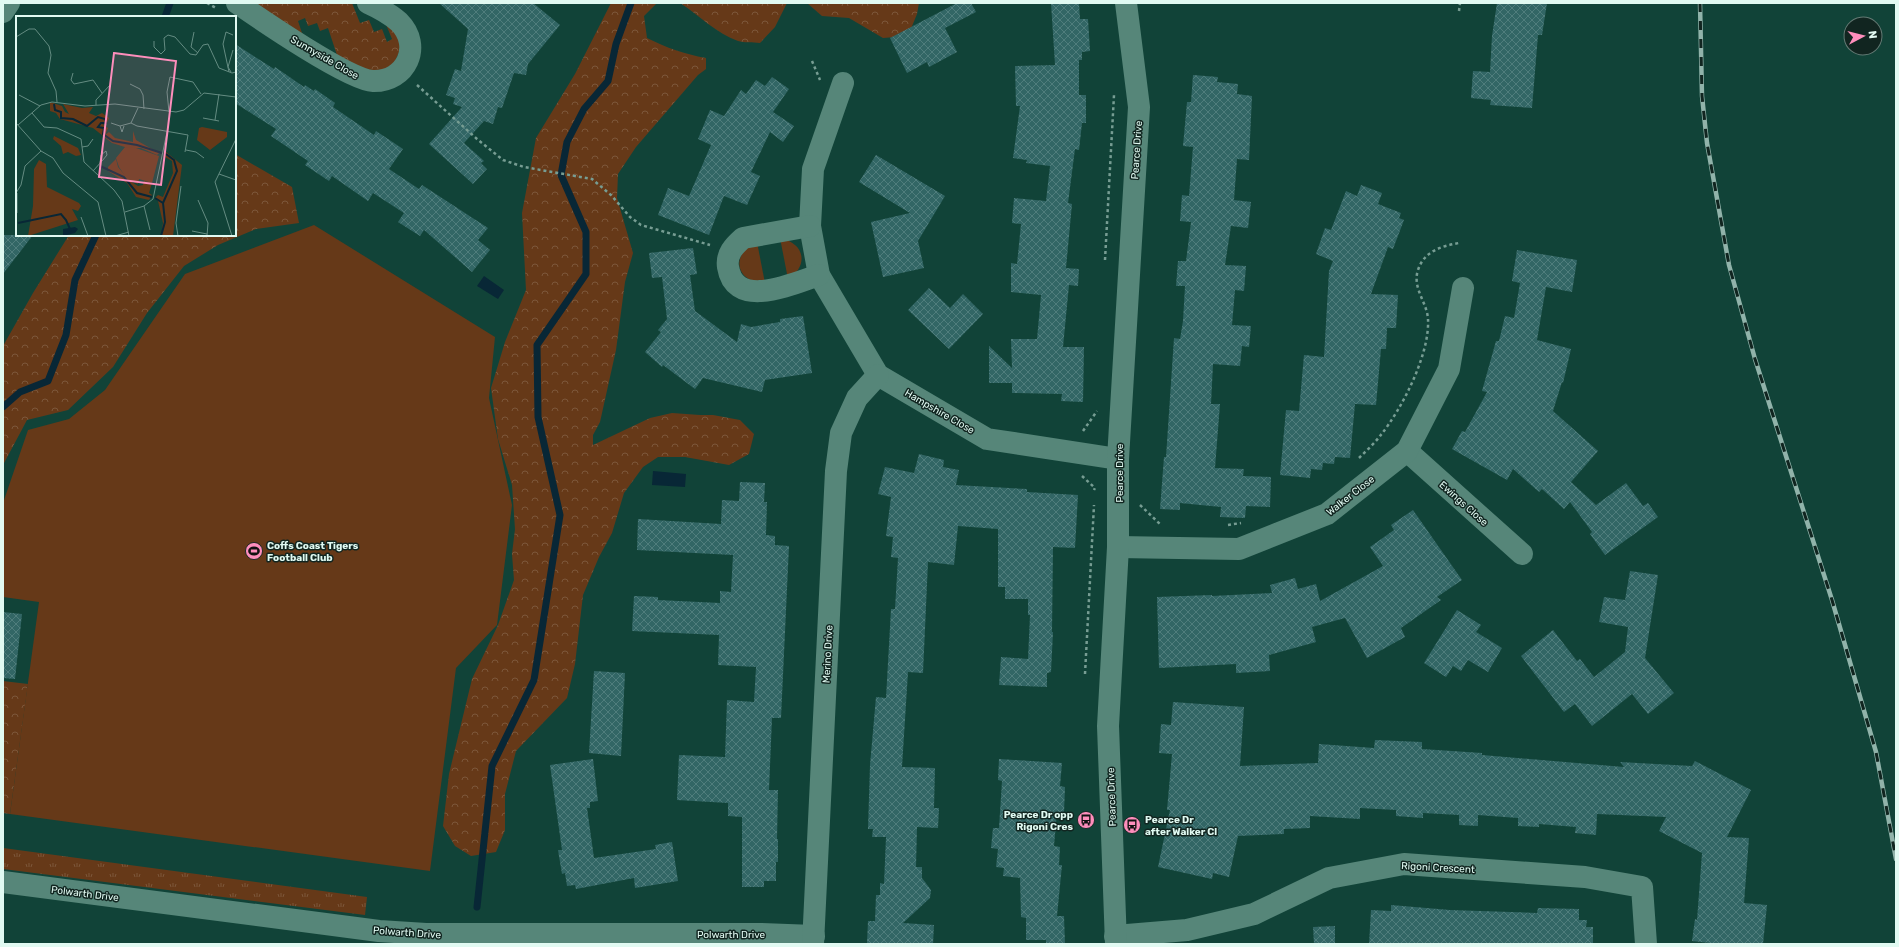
<svg xmlns="http://www.w3.org/2000/svg" width="1899" height="947" font-family="Rubik,sans-serif">
<style>
.grass{fill:url(#grass-tufts)}
.forest{fill:url(#forest-crowns)}
.garden{fill:#663918}
.water{fill:#082736}
.lines{fill:none;stroke-linecap:round;stroke-linejoin:round}
.stream{stroke:#082736;stroke-width:7}
.building{fill:url(#building-cross-hatch)}
.path{stroke:#779d93;stroke-width:2.5;stroke-dasharray:3 3;stroke-linecap:butt}
.minor{stroke:#568679;stroke-width:22}
.rail-casing{stroke:#91b3aa;stroke-width:4.5}
.rail{stroke:#112520;stroke-width:3;stroke-dasharray:9;stroke-linecap:butt}
.labels{text-anchor:middle;stroke-width:3;stroke-linejoin:round;paint-order:stroke}
.street-label{font-size:10px;fill:#e1faf2;stroke:#112520}
.poi-label{font-size:10px;font-weight:bold;fill:#e1faf2;stroke:#112520;text-anchor:start}
.inset-river{fill:none;stroke:#082736;stroke-width:2}
.inset-road{fill:none;stroke:#648c82;stroke-width:1}
.view{fill:#fe8ebc;fill-opacity:0.15;stroke:#fe8ebc;stroke-width:2}
.inset-edge{fill:none;stroke:#e1faf2;stroke-width:2}
</style>
<defs>
<pattern id="grass-tufts" width="24" height="20" patternUnits="userSpaceOnUse"><rect width="24" height="20" fill="#663918"/><path d="M3 7l-1-3M5 7V3M7 7l1-3M15 17l-1-3M17 17v-4M19 17l1-3" fill="none" stroke="#7c573a"/></pattern>
<pattern id="forest-crowns" width="20" height="18" patternUnits="userSpaceOnUse"><rect width="20" height="18" fill="#663918"/><path d="M2 6a3 3 0 1 1 6 0M12 15a3 3 0 1 1 6 0" fill="none" stroke="#7c573a"/></pattern>
<pattern id="building-cross-hatch" width="8" height="8" patternUnits="userSpaceOnUse"><rect width="8" height="8" fill="#326665"/><path d="M0 0l8 8M0 8l8-8" fill="none" stroke="#4f7d7c"/></pattern>
</defs>
<rect width="100%" height="100%" fill="#114338"/>
<!-- grass -->
<path class="grass" d="M3 848 367 897 365 915 3 869Z"/>
<!-- forest -->
<g class="forest">
<path d="M249 3H352L360 23 369 20 374 32 382 29 387 42 392 39 385 22 398 34 401 48 391 70 365 72 338 58 328 28 320 31 317 23 308 26 305 18 298 21 303 36Z"/>
<path d="M611 3H657L644 16 647 38C667 48 684 54 706 58V69L698 75 636 147 618 174 617 198 633 253 625 282 616 350 600 422 593 435V445L650 418 672 413 700 415H713L740 420 754 434 749 454 729 465 685 457H658L643 467 624 493 612 533 599 557 583 595 575 664 567 698 516 751 505 794V830L496 852 471 856 455 846 443 826 449 774 472 679 498 625 514 580 512 554 515 529 512 485 498 439 491 388 505 342 526 290 522 213 536 138 575 74Z"/>
<path d="M680 3H787L775 27 760 43C753 42 744 43 738 41 717 34 699 15 680 3Z"/>
<path d="M807 3H919L917 14 908 36 883 38 849 18 822 16Z"/>
<path d="M235 154 292 187 299 223 256 229 218 245 184 266 147 313 113 367 68 410 27 420 3 465V346L33 293 69 235H235Z"/>
<path d="M3 681 28 684 10 814 3 813Z"/>
</g>
<!-- garden -->
<g class="garden">
<path d="M314 225 495 337 489 398 512 505 497 625 456 668 430 871 10 814 39 602 3 597V503L28 430 69 419 105 390 185 274Z"/>
<path d="M780 238C805 243 809 266 788 279Z"/>
<path d="M757 242 765 283C735 283 730 253 757 242Z"/>
</g>
<!-- water -->
<g class="water">
<path d="M484 276 504 290 498 299 477 286Z"/>
<path d="M653 471 686 474 685 487 652 485Z"/>
</g>
<g class="lines">
<!-- stream -->
<g class="stream">
<path d="M165 17 170 3"/>
<path d="M3 407 20 392 48 381 66 335 75 280 96 235"/>
<path d="M477 907 492 766 534 680 560 515 538 417 537 345 586 274V232L561 175 567 142 584 109 608 81 616 44 631 3"/>
</g>
</g>
<!-- building -->
<g class="building">
<path d="M439 3H533L560 25 528 64 526 75 514 73 502 108 498 107 493 124 484 121 464 143 484 161 481 163 487 169 473 184 429 144 462 107 453 104 455 98 446 95 455 69 461 71 468 29Z"/>
<path d="M957 3H971L976 12 945 28 957 52 929 67 927 62 907 73 890 38Z"/>
<path d="M1051 3H1079L1080 19H1088L1090 51 1082 52V60H1079V95H1086V123H1082L1079 150 1075 149 1068 203 1072 204 1066 268 1079 269 1078 286 1069 285 1063 347H1084L1083 402 1061 401 1062 394 1012 393V383H989V346L1012 368 1011 339H1037L1041 295 1011 292V263L1017 264 1021 224 1012 223 1014 198 1046 201 1050 166 1026 163 1027 160 1013 158 1020 106H1016L1015 66 1055 65Z"/>
<path d="M1497 3H1547L1542 35H1538L1532 108 1490 105 1491 100 1471 98 1473 71 1490 72 1492 36Z"/>
<path d="M235 44 274 69 275 67 304 87 305 85 314 91 315 89 335 103 333 107 374 135 376 131 403 149 389 169 419 189 422 185 488 228 478 240 490 250 472 272 424 230 420 236 398 222 404 213 373 193 368 201 332 176 329 181 305 165 308 161 271 136 276 129 235 103Z"/>
<path d="M1193 75 1218 77 1217 82 1238 84 1237 94 1252 96 1249 160 1237 159 1234 200 1251 202 1248 228 1231 226 1225 265 1246 266 1244 291 1235 290 1232 325 1251 326 1249 347 1242 346 1240 366 1213 364 1211 404H1220L1215 468 1244 469 1243 476 1271 477 1270 507 1246 506 1245 518 1220 517 1221 507 1180 503V510L1160 509 1164 457H1166L1174 338 1180 339 1183 321 1185 286H1176L1178 261H1186L1191 222 1180 221 1182 195 1189 196 1193 147 1183 146 1187 102H1191Z"/>
<path d="M772 77 789 89 773 112 794 126 783 142 770 132 751 172 760 176 747 205 724 196 709 235 658 215 668 188 689 196 711 145 698 139 710 110 724 116 741 90 746 94 756 80 765 86Z"/>
<path d="M876 155 945 196 918 241 924 268 883 277 871 222 910 213 859 182Z"/>
<path d="M1361 185 1382 193 1378 204 1401 213 1399 218 1404 220 1393 249 1388 247 1371 294 1398 295 1396 328H1387L1386 349H1381L1376 405 1355 404 1350 458 1335 457 1334 464 1323 463 1322 470 1311 469 1310 478 1280 475 1286 410 1299 411 1304 355 1324 357 1329 271 1333 261 1316 254 1325 228 1331 230 1346 191 1357 196Z"/>
<path d="M3 235H33L3 274Z"/>
<path d="M693 248 697 274 690 275 695 311 737 342 741 324 751 327 780 322V319L803 316 812 373 765 380 762 392 703 378 695 389 663 365 662 367 645 352 661 332 658 330 667 319 662 277 652 278 649 253Z"/>
<path d="M1517 250 1577 260 1572 292 1546 287 1537 340 1571 349 1563 383 1562 382 1553 411 1598 451 1571 482 1596 505 1626 483 1643 506 1648 503 1658 517 1605 555 1590 534 1592 532 1570 502 1564 509 1542 489 1539 492 1513 469 1507 480 1452 449 1462 431 1465 432 1487 392 1482 391 1496 341H1499L1505 316 1514 318 1520 283 1512 281Z"/>
<path d="M929 288 950 308 963 294 983 314 949 349 908 310Z"/>
<path d="M919 454 944 460 943 467 959 470 956 485 1027 489V492L1078 495 1075 548 1053 547 1052 632H1053L1051 672 1047 673V687L999 685 1001 657 1028 659 1030 615H1028V599H1005V587H998V529L958 526 954 565 928 562 923 673 908 672 902 767 935 768 934 808H939L938 828 917 827 916 867H922V878L931 890 930 898 903 923 934 925 933 944H872L867 943 868 921H875L876 895H880V883L884 884 886 837H872L873 829H868L870 765 876 697 886 698 891 609H895L898 558 891 557 893 537 886 536 891 497 878 494 885 467 914 473Z"/>
<path d="M740 482 765 483 764 502H767L766 535 775 536V545L789 546 781 718H772L769 790H778L777 839H778V862H776V881H764V887H742V817L728 816V803L677 800 679 755 725 757 727 700 754 702 756 667 718 665 719 635 632 631 634 596 658 597V600L720 603V591L731 592 733 555 637 550 638 519 721 524 722 500 739 501Z"/>
<path d="M1413 510 1462 580 1437 597 1441 600 1401 628 1405 637 1367 658 1345 618 1312 627 1316 642 1269 655 1270 671 1236 673V664L1159 668 1157 597 1212 595V596L1272 593 1270 585 1295 578 1298 589 1316 584 1320 601 1383 566 1370 547 1394 530 1391 525Z"/>
<path d="M1630 571 1658 575 1645 658 1674 693 1648 714 1632 694 1592 726 1575 704 1564 712 1521 656 1553 630 1577 661 1580 659 1594 677 1625 652 1628 627 1599 622 1604 597 1625 600Z"/>
<path d="M1457 610 1481 625 1476 632 1502 648 1488 672 1468 660 1461 671 1453 666 1446 677 1424 663Z"/>
<path d="M3 612 22 614 15 679 3 678Z"/>
<path d="M594 671 625 673 621 756 589 753Z"/>
<path d="M1173 702 1244 707 1240 766 1318 763 1319 744 1374 748 1375 740 1422 742V749L1482 753V755L1624 767 1620 762 1692 766 1695 761 1751 790 1727 837 1749 838 1744 903 1767 905 1763 944H1718L1692 941 1695 919 1697 920 1702 853 1659 831 1666 817 1597 814 1596 835 1575 833 1576 827 1539 824V827L1518 826V818L1478 815V826L1459 825V815L1423 813V818L1396 816V810L1360 808V819L1310 816V828L1284 829V834L1238 836 1229 877 1213 873 1212 879 1158 867 1170 810H1167L1172 754 1159 753 1161 724 1171 725Z"/>
<path d="M593 759 598 801 590 802V808H587L594 858 656 849 655 845 672 842 678 881 635 888 634 878 576 889 575 885 567 886 565 873 562 874 558 850H562L550 765Z"/>
<path d="M999 759 1062 763 1060 786 1065 787 1064 813 1057 812 1054 846 1060 847 1059 865H1062L1057 916H1064L1065 944H1046V940H1026V918L1021 917 1020 878 1003 876 1004 868 996 867 998 849 991 848 993 828H999L1002 781 998 780Z"/>
<path d="M1391 905 1450 910 1537 913 1538 908 1579 909V920H1587L1586 927H1593V944H1369L1371 910 1391 911Z"/>
<path d="M1335 926V944H1314L1313 927Z"/>
</g>
<g class="lines">
<!-- path -->
<g class="path">
<path d="M207 3 216 8"/>
<path d="M1459 11 1460 3"/>
<path d="M812 61 820 80"/>
<path d="M417 85 477 139 503 160 524 167 592 179 611 195 630 217 641 225 710 245"/>
<path d="M1105 260 1114 95"/>
<path d="M1083 431 1097 411"/>
<path d="M1359 458C1366 451 1374 444 1380 436 1402 409 1430 354 1428 319 1427 302 1412 288 1418 270 1424 251 1442 246 1459 243"/>
<path d="M1082 476 1095 488 1094 490"/>
<path d="M1140 505 1161 525"/>
<path d="M1228 525 1241 523"/>
<path d="M1085 674 1094 505"/>
</g>
<!-- minor -->
<g class="minor">
<path d="M237 3C260 19 349 80 373 81 406 82 423 46 399 22 390 14 379 8 368 3"/>
<path d="M3 12 9 3"/>
<path d="M843 83 813 169 810 226 819 275 878 375 987 439 1118 459"/>
<path d="M810 226 743 238C734 246 726 254 728 267 735 311 794 283 819 275"/>
<path d="M1407 451 1522 554"/>
<path d="M1118 547 1239 549 1327 514 1407 451 1449 369 1463 288"/>
<path d="M3 882 379 931 426 934H761L814 936"/>
<path d="M1115 936 1187 930 1254 914 1329 878 1404 864 1585 877 1642 887 1646 944"/>
<path d="M813 944 836 471 841 433 857 398 878 375"/>
<path d="M1116 944 1108 726 1118 547V459L1139 107 1126 3"/>
</g>
<!-- rail casing -->
<g class="rail-casing">
<path id="rail" d="M1700 3 1702 96 1707 143 1729 265 1755 359 1832 600 1876 752 1896 859"/>
</g>
<!-- rail -->
<use href="#rail" class="rail"/>
</g>
<!-- icons -->
<defs>
<g id="stadium-disc" transform="scale(0.9)"><circle r="9.5" fill="#fe8ebc" stroke="#112520"/><path d="M0-5a6.5 5 0 1 0 0 10a6.5 5 0 1 0 0-10ZM-3.5-1.8h7v3.6h-7Z" fill="#111"/></g>
<g id="bus-disc" transform="scale(0.9)"><circle r="9.5" fill="#fe8ebc" stroke="#112520"/><path d="M-5-6H5V4H4V6H2V4H-2V6H-4V4H-5ZM-3.5-4V0h7V-4ZM-3.5 1.2v1.5H-2V1.2ZM2 1.2v1.5H3.5V1.2Z" fill="#111"/></g>
</defs>
<g fill-rule="evenodd">
<use href="#stadium-disc" x="254" y="551"/>
<use href="#bus-disc" x="1086" y="820"/>
<use href="#bus-disc" x="1132" y="825"/>
</g>
<g class="labels">
<!-- street labels -->
<g class="street-label">
<text transform="translate(325 57) rotate(30)" y="4">Sunnyside Close</text>
<text transform="translate(1136 150) rotate(-86)" y="4">Pearce Drive</text>
<text transform="translate(940 411) rotate(30)" y="4">Hampshire Close</text>
<text transform="translate(1119 473) rotate(-90)" y="4">Pearce Drive</text>
<text transform="translate(1350 495) rotate(-38)" y="4">Walker Close</text>
<text transform="translate(1464 503) rotate(42)" y="4">Ewings Close</text>
<text transform="translate(827 654) rotate(-87)" y="4">Merino Drive</text>
<text transform="translate(1111 797) rotate(-92)" y="4">Pearce Drive</text>
<text transform="translate(1438 867) rotate(3)" y="4">Rigoni Crescent</text>
<text transform="translate(85 893) rotate(7)" y="4">Polwarth Drive</text>
<text transform="translate(407 932) rotate(4)" y="4">Polwarth Drive</text>
<text x="731" y="938">Polwarth Drive</text>
</g>
<!-- poi labels -->
<g class="poi-label">
<text x="267" y="549">Coffs Coast Tigers<tspan x="267" dy="12">Football Club</tspan></text>
<text x="1073" y="818" text-anchor="end">Pearce Dr opp<tspan x="1073" dy="12">Rigoni Cres</tspan></text>
<text x="1145" y="823">Pearce Dr<tspan x="1145" dy="12">after Walker Cl</tspan></text>
</g>
</g>
<!-- overview -->
<g transform="translate(16 16)">
<rect width="220" height="220" fill="#114338"/>
<path d="M34 86 46 90 49 96 53 98 47 88 66 92 77 91 73 97 80 100 86 97 93 102 90 109 86 108 92 112 89 119 93 116 99 122 117 126V115L120 124 143 137 141 139 125 132H112L96 127 77 112 44 103 40 97 34 95ZM186 111 211 116V121L194 134 181 124 183 112ZM38 120 62 132 65 139 60 140 52 136 47 138 45 130 37 123ZM150 136 166 149 157 220H145L147 207 142 185 139 182 142 179 147 181 157 157 156 145 149 141ZM100 143 102 151 114 165 122 170 127 169 128 165 136 167 133 177 136 179 133 184 120 181 111 167 92 155V151ZM23 144 30 148 31 171 63 187 65 190 62 195 56 193 62 204 12 220 17 190 18 153Z" fill="#663918"/>
<path d="M109 131 120 132 143 140 136 167 123 163 122 168 111 163 103 151 100 142Z" fill="#663918"/>
<path d="M59 211 62 213 59 217 47 220V213Z" fill="#082736"/>
<path class="inset-river" d="M38 88 39 94 45 96V102L57 103 71 110 82 101 89 103 90 107H85L82 111 88 112 87 118 97 125 121 129 146 137M84 150 108 161 121 177 136 181M139 182 147 187 149 206 145 220M147 187 161 155 158 144 150 138M2 207 45 198 50 204 54 213"/>
<path class="inset-road" d="M178 16 175 31 182 37M0 21 13 13H19L33 30 35 39 32 57 40 75 41 86M138 25V31L145 38 149 34 148 22 152 19 159 21 174 38 180 39 187 29 192 28 203 52 216 57 220 56M213 56 207 28 210 16 217 19M215 56 212 51 217 34M57 57 55 64 58 68 77 64 86 77M114 68 124 73 127 79 128 93M3 79 24 90M80 89V84L95 68M153 96 151 76 154 61 177 66 185 78M16 97 28 111 41 112 65 123 68 146 98 174 106 185 113 220M187 102 203 105M199 104 203 78M0 107 25 135 37 142 47 157 82 186 90 220M95 107 104 110 115 107 122 92M115 107 121 110 172 119 169 136M2 109 25 89 36 86 69 90 99 88 160 96 168 94 188 77 220 81M104 110 106 116 108 110M66 131 72 130 77 123M170 134 180 136 188 142M77 155 86 145 91 139 90 135 85 139 84 147M203 158 220 164M0 177 5 169 9 150 25 135M1 177V197M182 184 192 207 191 220M128 190 134 214M109 196 128 190 137 183 151 116M65 201 72 220M176 215 191 218M99 220 113 216M162 220 160 207 165 170M216 220 199 166 220 123"/>
<path class="view" d="M98 37 160 45 145 169 83 161Z"/>
<rect width="220" height="220" class="inset-edge"/>
</g>
<!-- border -->
<rect width="1899" height="947" fill="none" stroke="#e1faf2" stroke-width="8"/>
<!-- north arrow -->
<g transform="translate(1863 36) rotate(83)"><circle r="19" fill="#112520" stroke="#647a74"/>
<path d="M0-3L7 15L0 10L-7 15Z" fill="#fe8ebc"/>
<text y="-6" font-size="11" font-weight="bold" text-anchor="middle" fill="#e1faf2">N</text>
</g>
</svg>
